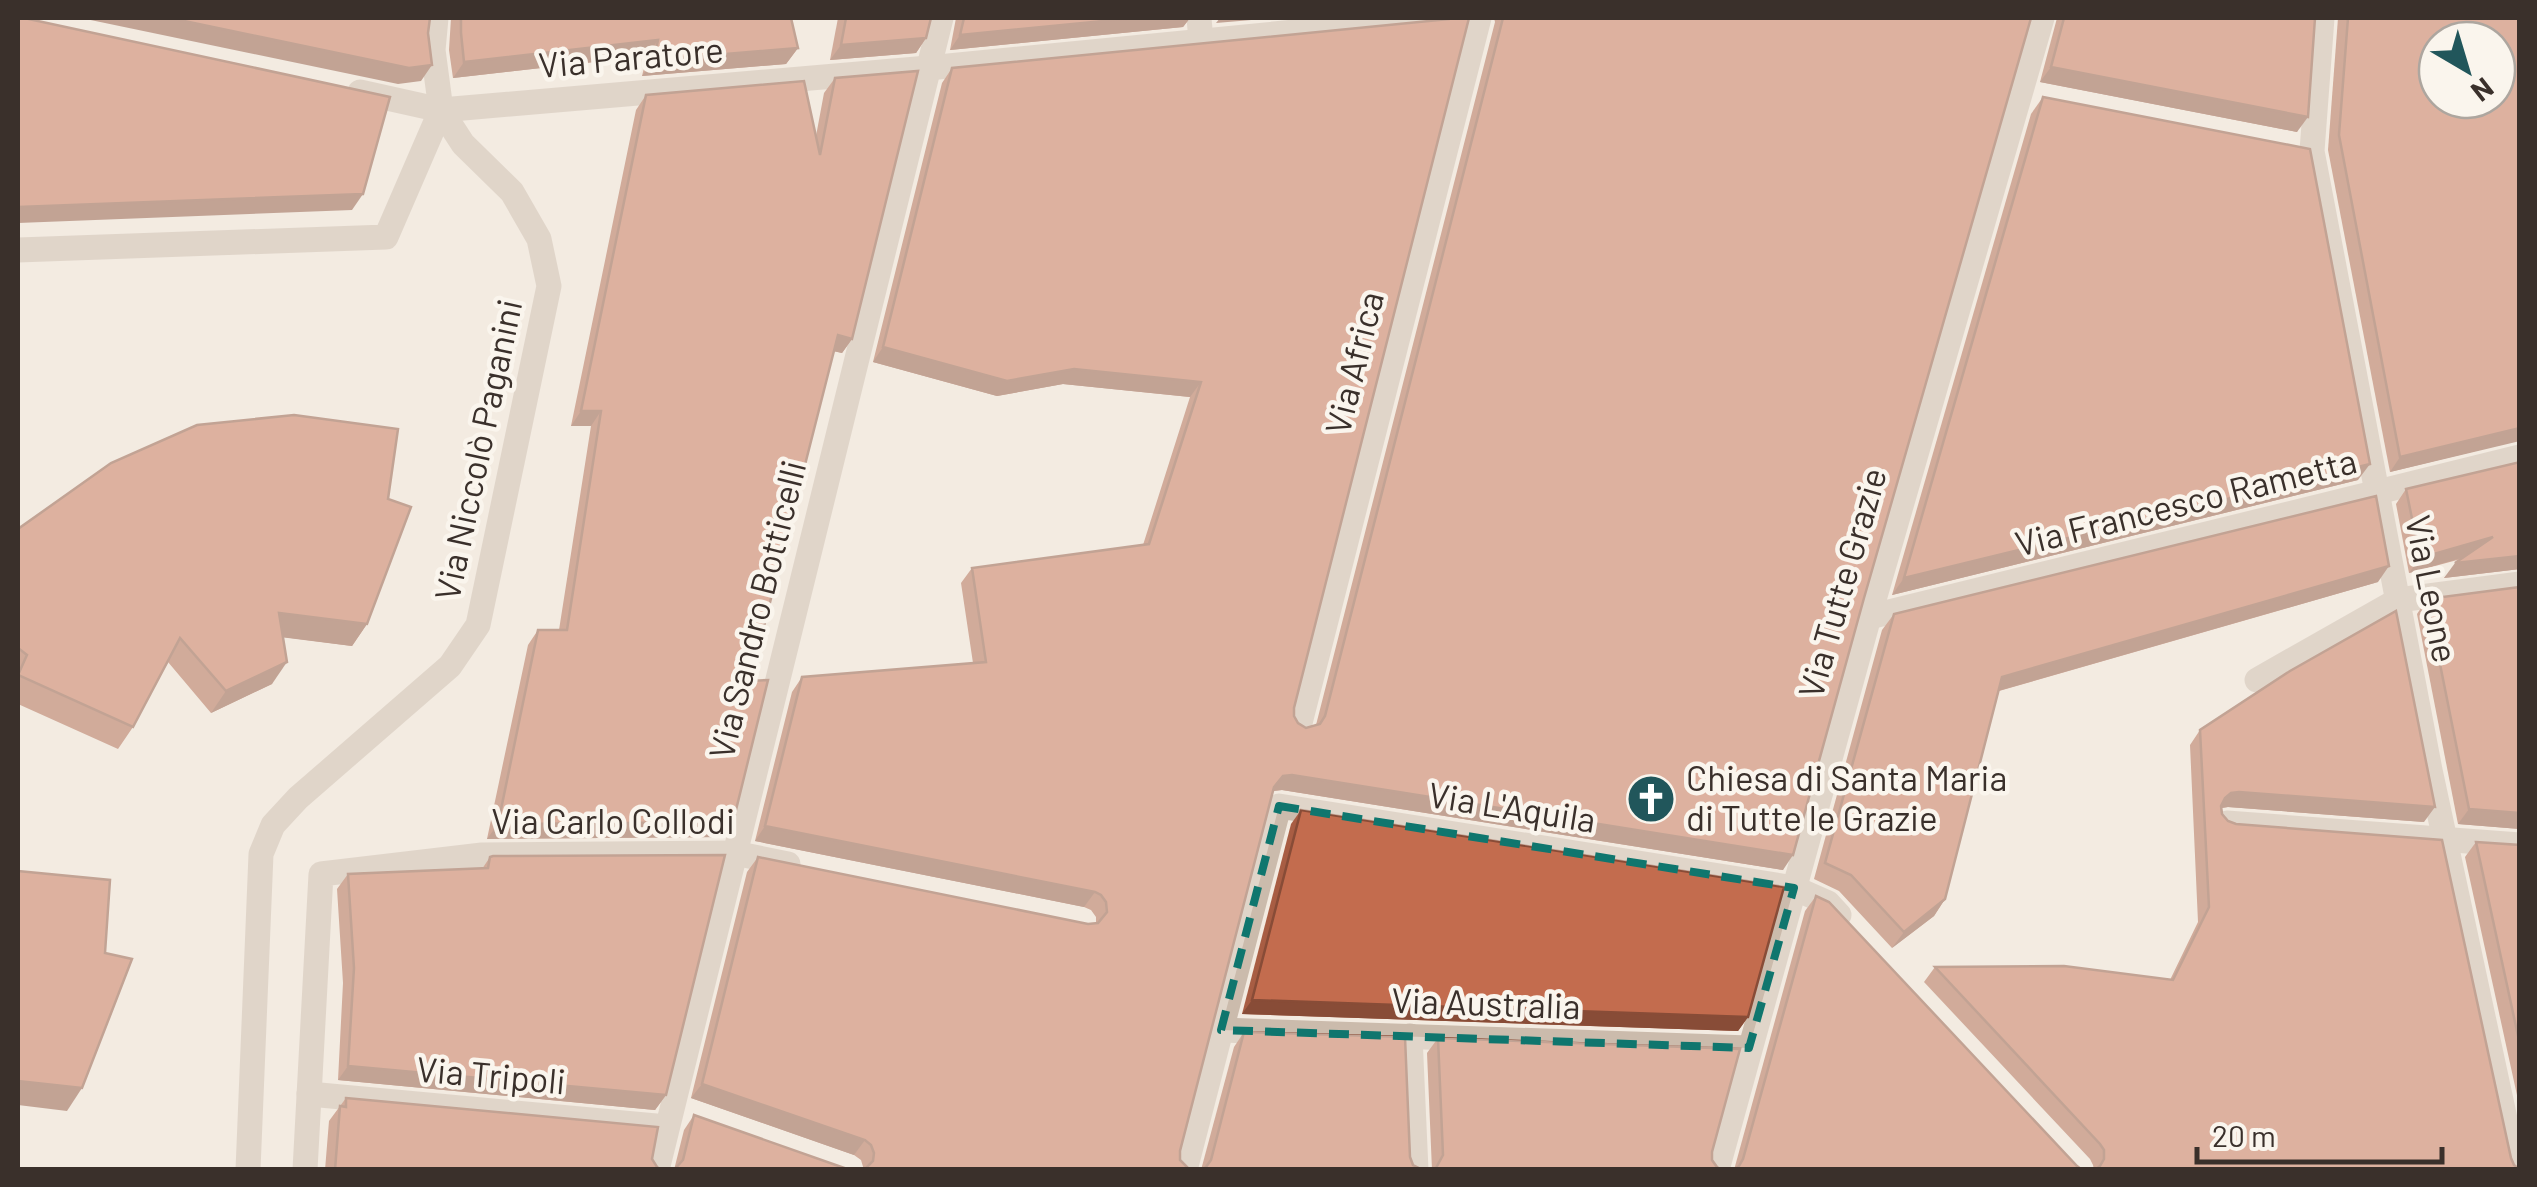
<svg xmlns="http://www.w3.org/2000/svg" width="2537" height="1187" font-family="Barlow,sans-serif">
<style>
.lines{fill:none;stroke-linecap:round;stroke-linejoin:round}
.pedestrian{stroke:#cbbbac;stroke-width:25}
.minor{stroke:#cbbbac;stroke-width:25}
.tertiary{stroke:#cbbbac;stroke-width:25}
.wall{fill:#a85d43}
.shaded-wall{fill:#884c37}
.building{fill:#c36c4e;stroke:#884c37;stroke-width:2.5;fill-rule:evenodd}
.marked{fill:none;stroke:#0f766e;stroke-width:8;stroke-dasharray:20 12;stroke-linejoin:round}
.labels{text-anchor:middle;stroke-width:9;stroke-linejoin:round;paint-order:stroke}
.street-label{font-size:35px;fill:#3a302b;stroke:#faf5ed}
.poi-label{font-size:35px;fill:#3a302b;stroke:#faf5ed;text-anchor:start}
</style>
<rect width="100%" height="100%" fill="#f3ebe1"/>
<g class="lines">
<!-- pedestrian -->
<g class="pedestrian">
<path d="M1199 18 1201 41"/>
<path d="M1410 1036 1416 1170"/>
</g>
<!-- minor -->
<g class="minor">
<path d="M2322 18 2312 151 2430 770 2516 1170"/>
<path d="M360 92 441 110 928 68 1437 18"/>
<path d="M18 250 386 237 441 110"/>
<path d="M1869 617 2520 457"/>
<path d="M2257 680 2398 600 2520 584"/>
<path d="M1299 727 1479 18"/>
<path d="M2227 823 2520 845"/>
<path d="M1221 1030 1749 1048"/>
<path d="M309 1094 667 1127"/>
<path d="M248 1170 261 854 273 825 298 798 450 666 478 625 549 286 539 239 512 192 463 144 441 110 433 50 436 18"/>
<path d="M305 1170 321 874 482 855 734 853 788 864"/>
<path d="M657 1170 941 18"/>
<path d="M1185 1170 1279 806 1794 888 1828 903 1839 915"/>
</g>
<!-- tertiary -->
<path class="tertiary" d="M1717 1170 1869 617 2042 18"/>
</g>
<!-- wall -->
<g class="wall">
<path d="M451 18H791L798 48 786 64 642 76 647 56 453 78 449 50Z"/>
<path d="M838 18H931L926 38 916 53 830 60Z"/>
<path d="M956 18H1190L1183 27 950 50Z"/>
<path d="M1469 18 1294 708V716L1298 723 1306 728 1316 725 1495 22 1494 18H2031L1783 870 1282 790 1273 791 864 1170 861 1160 854 1155 691 1098 747 872 758 857 1088 924 1096 923V917L1091 910 1084 907 755 841 792 692 802 677 973 663 961 583 972 568 1143 545 1190 397 1063 384 997 396 873 362 942 83 952 68Z"/>
<path d="M2057 18H2315L2297 132 2040 82Z"/>
<path d="M2338 18H2520L2516 441 2390 472 2328 150Z"/>
<path d="M835 78 852 339 842 353 834 351 750 681 722 837 487 839 528 645 538 630H559L591 426H571L636 110 646 95 816 136 824 93Z"/>
<path d="M2043 97 2358 480 1892 595 2031 114Z"/>
<path d="M2406 489 2520 569 2444 578 2461 559 2409 573 2396 504Z"/>
<path d="M18 529 367 624 352 646 283 637 272 684 211 713 168 662 133 727 118 749 18 704Z"/>
<path d="M2378 582 1999 691 1945 899 1934 916 1892 948 1839 891 1814 879 1882 630 1894 614Z"/>
<path d="M2520 587V829L2458 824 2417 614 2427 599Z"/>
<path d="M2200 730 2424 822 2228 807 2222 808V814L2511 1158 2514 1165 2094 1170 2093 1165 2090 1159 1924 982 1935 967 2170 980 2198 922 2190 745Z"/>
<path d="M1301 810 1748 1017 1738 1031 1242 1014 1291 824Z"/>
<path d="M2476 842 2520 845V1109L2465 857Z"/>
<path d="M490 857 666 1095 655 1110 338 1080 343 983 337 889 348 874 482 869Z"/>
<path d="M1816 896 2077 1166 1734 1170 1805 911Z"/>
<path d="M1244 1032 1410 1157 1413 1165 1201 1170 1234 1047Z"/>
<path d="M1438 1038 1712 1152V1160L1717 1167 1432 1170 1427 1053Z"/>
<path d="M346 1098 652 1159 657 1167 661 1170H325L329 1121Z"/>
<path d="M694 1115 850 1170H674L684 1130Z"/>
</g>
<!-- shaded-wall -->
<g class="shaded-wall">
<path d="M81 18H170L432 65 421 81 398 84Z"/>
<path d="M1134 18H1190L1183 27 950 50 960 35Z"/>
<path d="M1220 18H1276L1216 23Z"/>
<path d="M926 38 916 53 830 60 841 45Z"/>
<path d="M658 40 647 56 453 78 464 62Z"/>
<path d="M798 48 786 64 642 76 654 60Z"/>
<path d="M2051 67 2308 117 2297 132 2040 82Z"/>
<path d="M363 194 352 210 18 223V207Z"/>
<path d="M838 335 852 339 842 353 828 350Z"/>
<path d="M883 347 1074 369 1201 382 1190 397 1063 384 997 396 873 362Z"/>
<path d="M581 411H601L591 426H571Z"/>
<path d="M2520 428V441L2390 472 2400 457Z"/>
<path d="M2370 464 2358 480 1892 595 1904 578Z"/>
<path d="M2493 537 2482 552 2409 573 2420 558Z"/>
<path d="M2520 556V569L2444 578 2455 563Z"/>
<path d="M2389 566 2378 582 1991 693 2002 677Z"/>
<path d="M279 613 367 624 352 646 264 635Z"/>
<path d="M287 662 272 684 211 713 226 691Z"/>
<path d="M1292 775 1793 855 1783 870 1282 790 1273 791 1274 787 1283 776Z"/>
<path d="M2239 792 2435 807 2424 822 2228 807 2221 808 2225 798 2231 793Z"/>
<path d="M2469 809 2520 813V829L2458 824Z"/>
<path d="M733 822 722 837 487 839 498 824Z"/>
<path d="M765 826 1095 892 1084 907 755 841Z"/>
<path d="M1945 899 1934 916 1892 948 1904 932Z"/>
<path d="M1252 1000 1748 1017 1738 1031 1242 1014Z"/>
<path d="M348 1066 666 1095 655 1110 338 1080Z"/>
<path d="M18 1081 82 1088 67 1111 18 1105Z"/>
<path d="M702 1084 865 1140 854 1155 691 1098Z"/>
</g>
<!-- building -->
<g class="building">
<path d="M18 18H24L390 97 363 194 18 207Z"/>
<path d="M170 18H430L428 33 432 65 409 68Z"/>
<path d="M461 18H791L798 48 654 60 658 40 464 62 461 33Z"/>
<path d="M846 18H931L926 38 841 45Z"/>
<path d="M964 18H1134L960 35Z"/>
<path d="M1454 18H1469L1294 708V716L1298 723 1306 728 1320 724 1325 716 1503 18H2031L1864 598 1793 855 1292 775 1283 776 1274 787 1180 1151V1160L1190 1170H864L873 1161 874 1153 871 1145 865 1140 702 1084 758 857 1088 924 1098 923 1107 912 1106 902 1101 895 1095 892 765 826 802 677 986 662 972 568 1149 544 1201 382 1074 369 1007 381 883 347 952 68 1449 19Z"/>
<path d="M2064 18H2315L2308 117 2051 67Z"/>
<path d="M2348 18H2520V428L2400 457 2339 135ZM2437 40H2497V100H2437Z"/>
<path d="M918 71 852 339 838 335 750 681 768 680 733 822 498 824 538 630H567L601 411H581L646 95 804 81 820 155 835 78Z"/>
<path d="M2043 97 2310 149 2370 464 1904 578Z"/>
<path d="M294 415 398 429 388 499 411 507 367 624 279 613 287 662 226 691 180 638 133 727 18 675 27 655 18 648V529L111 463 197 425Z"/>
<path d="M2520 462V556L2455 563 2493 537 2420 558 2406 489Z"/>
<path d="M2376 496 2389 566 2002 677 1945 899 1904 932 1851 875 1825 863 1894 614Z"/>
<path d="M2520 587V813L2469 809 2427 599Z"/>
<path d="M2396 611 2435 807 2239 792 2231 793 2225 798 2221 806 2222 814 2228 821 2236 824 2442 840 2511 1158 2514 1165 2520 1170H2095L2100 1166 2104 1159V1150L2100 1144 1935 967 2064 966 2173 980 2209 907 2200 730 2290 671Z"/>
<path d="M1301 810 1784 887 1748 1017 1252 1000Z"/>
<path d="M2476 842 2520 845V1045Z"/>
<path d="M725 855 666 1095 348 1066 354 968 348 874 488 868 490 857 493 856Z"/>
<path d="M18 871 110 880 105 953 132 959 82 1088 18 1081Z"/>
<path d="M1816 896 1829 902 2077 1166 2082 1170H1734L1739 1166 1743 1159Z"/>
<path d="M1244 1032 1405 1037 1410 1157 1413 1165 1423 1170H1202L1206 1167 1211 1160Z"/>
<path d="M1438 1038 1740 1049 1712 1152V1160L1717 1167 1721 1170H1432L1436 1168 1443 1155Z"/>
<path d="M346 1098 658 1127 652 1159 657 1167 661 1170H335L340 1106 346 1107Z"/>
<path d="M694 1115 850 1170H674L683 1160Z"/>
</g>
<!-- marked area -->
<path d="M0 0H2537V1187H0ZM1279 806 1794 888 1749 1048 1221 1030Z" fill="#f3ebe1" fill-opacity=".55" fill-rule="evenodd"/>
<path class="marked" d="M1279 806 1794 888 1749 1048 1221 1030Z"/>
<!-- icons -->
<defs>
<g id="church-disc" transform="scale(2.5)"><circle r="9.5" fill="#21565b" stroke="#faf5ed"/><path d="M-1.2-6h2.4v3.5h3.3v2.4h-3.3V6h-2.4V-.1h-3.3v-2.4h3.3Z" fill="#fff"/></g>
</defs>
<g fill-rule="evenodd">
<use href="#church-disc" x="1651" y="799"/>
</g>
<g class="labels">
<!-- street labels -->
<g class="street-label">
<text transform="translate(631 58) rotate(-5)" y="12">Via Paratore</text>
<text transform="translate(1355 363) rotate(-76)" y="12">Via Africa</text>
<text transform="translate(479 450) rotate(-78)" y="12">Via Niccolò Paganini</text>
<text transform="translate(2186 503) rotate(-14)" y="12">Via Francesco Rametta</text>
<text transform="translate(1843 583) rotate(-74)" y="12">Via Tutte Grazie</text>
<text transform="translate(2431 589) rotate(79)" y="12">Via Leone</text>
<text transform="translate(758 610) rotate(-76)" y="12">Via Sandro Botticelli</text>
<text transform="translate(1512 808) rotate(9)" y="12">Via L'Aquila</text>
<text x="613" y="834">Via Carlo Collodi</text>
<text transform="translate(1486 1004) rotate(2)" y="12">Via Australia</text>
<text transform="translate(491 1076) rotate(5)" y="12">Via Tripoli</text>
</g>
<!-- poi labels -->
<g class="poi-label">
<text x="1686" y="791">Chiesa di Santa Maria<tspan x="1686" dy="40">di Tutte le Grazie</tspan></text>
</g>
</g>
<!-- border -->
<rect width="2537" height="1187" fill="none" stroke="#3a302b" stroke-width="40"/>
<!-- north arrow -->
<g transform="translate(2467 70) rotate(142)"><circle r="48" fill="#faf5ed" stroke="#ada69f" stroke-width="2.5"/>
<path d="M0-8L18 38L0 25L-18 38Z" fill="#21565b"/>
<text y="-15" font-size="28" font-weight="bold" text-anchor="middle" fill="#3a302b">N</text>
</g>
<!-- scale -->
<path d="M2197 1147v15h245v-15" fill="none" stroke="#3a302b" stroke-width="5"/>
<text x="2212" y="1147" font-size="30" fill="#3a302b" stroke="#faf5ed" stroke-width="8" paint-order="stroke">20 m</text>
</svg>
